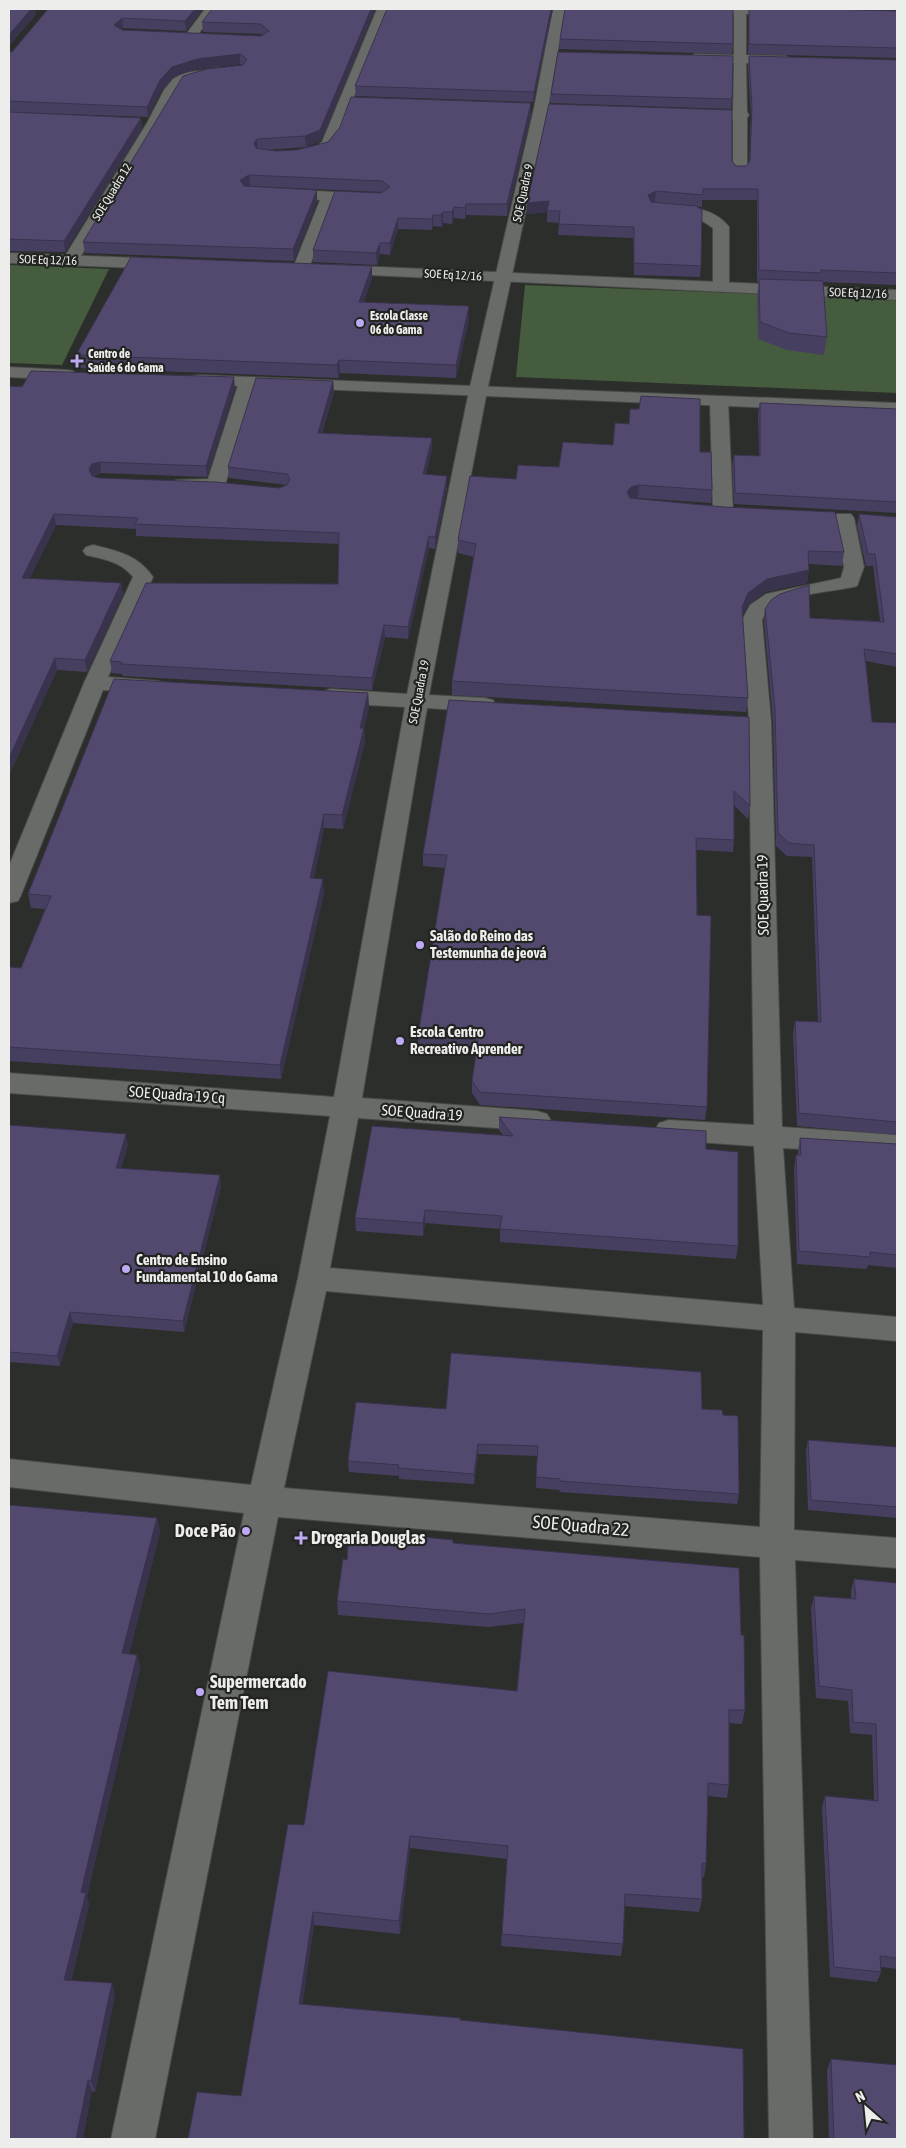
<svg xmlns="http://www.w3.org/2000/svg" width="906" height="2148" font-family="'Asap Condensed',sans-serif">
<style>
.green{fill:#465c3e}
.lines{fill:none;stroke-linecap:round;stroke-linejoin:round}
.minor-casing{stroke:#484a47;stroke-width:2}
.tertiary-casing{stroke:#484a47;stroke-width:2}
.minor{fill:#686b67;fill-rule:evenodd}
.tertiary{fill:#686b67;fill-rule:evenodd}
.wall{fill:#473f5f}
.shaded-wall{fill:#3a334e}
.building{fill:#53496f;stroke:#3a334e}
.poi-dot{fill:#bda9f5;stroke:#222421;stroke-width:2}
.labels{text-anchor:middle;stroke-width:4.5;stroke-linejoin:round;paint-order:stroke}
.far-street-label{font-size:12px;fill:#edeeec;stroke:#222421}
.far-poi-label{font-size:12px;font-weight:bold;fill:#edeeec;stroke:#222421;text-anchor:start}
.street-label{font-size:15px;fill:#edeeec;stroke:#222421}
.poi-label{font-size:15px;font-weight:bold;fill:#edeeec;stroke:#222421;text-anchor:start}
.near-street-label{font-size:18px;fill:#edeeec;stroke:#222421}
.near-poi-label{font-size:18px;font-weight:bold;fill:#edeeec;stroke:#222421;text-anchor:start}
</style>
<rect width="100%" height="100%" fill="#2c2e2b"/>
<!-- green -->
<g class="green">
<path d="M9 265 109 269 62 365 9 363Z"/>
<path d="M525 285 897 299V393L516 377Z"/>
</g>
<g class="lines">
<!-- minor casing -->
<g class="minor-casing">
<g id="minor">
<path d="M205 9H217L194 40H186L184 37Z"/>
<path d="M377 9H389L335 144C327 155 306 160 293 157L291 154 293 151 316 147 322 142Z"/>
<path d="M553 9H565L548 108 487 391 429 695 485 698 493 700 496 705 493 710 485 712 427 708 362 1098 537 1111 547 1114 551 1121 547 1128 537 1131 358 1118 330 1268 763 1305 754 1146 669 1140 659 1137 655 1130 659 1123 669 1120 754 1125 749 721 742 620 750 605 766 594 841 578 844 567 834 518 837 514H851L854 518 864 567 857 586C831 593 773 593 762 620L771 721 782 1127 897 1135V1155L783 1148 794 1308 897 1317V1341L795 1332 794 1530 897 1538V1568L795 1560 813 2139H769L760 1557 278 1517 155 2139H111L244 1513 9 1487V1459L251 1485 298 1278 330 1116 9 1093V1073L334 1097 405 707 331 703 323 701 320 696 323 691 331 689 407 694 469 391 534 108ZM326 1291 763 1330 760 1527 284 1488Z"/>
<path d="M672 9H788L793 12 787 16 746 14V55L786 56 792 60 786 64 746 63 747 112 749 115 747 118V172L745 175H735L733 172V119L694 118 687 114 694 110 733 111 734 63 695 62 689 58 695 54 734 55V14L678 13Z"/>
<path d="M218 68 222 69 224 72 222 75 192 79 183 85 175 94 161 123 78 261 75 264H65L62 261 147 123 164 90 173 79 184 73Z"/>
<path d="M281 189 370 194 377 198 370 202 334 200 309 268 301 273 293 268 320 200 276 196 274 193Z"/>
<path d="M666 205C689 207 714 207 729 227V288L727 291H715L713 288V228L698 218 661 212 659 209 661 206Z"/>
<path d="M248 377 254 378 257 382 225 485 223 489 216 491 176 488 174 484 176 480 208 479 239 382 242 378Z"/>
<path d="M719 396 725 397 728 401 733 512 730 516H716L713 512 710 401 713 397Z"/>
<path d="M93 545C118 551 138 555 153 577L108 677 159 681 162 686 159 691 151 693 103 690 21 895 18 901 9 903V866L84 683 133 577C122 562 103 559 86 555L83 551 86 547Z"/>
</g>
</g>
<!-- tertiary casing -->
<g class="tertiary-casing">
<g id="tertiary">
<path d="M9 253 166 259 174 264 166 269 9 263Z"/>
<path d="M334 265 897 290V300L328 273 326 270 328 267Z"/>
<path d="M9 367 67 370 73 371 76 375 73 379 67 380 9 377Z"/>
<path d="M198 375 897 403V413L192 384 189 380 192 376Z"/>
</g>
</g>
<!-- minor -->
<use href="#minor" class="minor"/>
<!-- tertiary -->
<use href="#tertiary" class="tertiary"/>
</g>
<!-- wall -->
<g class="wall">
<path d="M48 9H203L186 31 123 28 121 30 261 36 263 35 262 34 203 32 202 22 375 9 321 141 306 147 266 150 275 151 297 150 531 114 507 216 466 215 465 219 454 218 452 224 443 223 442 227 433 226 432 230 398 229 390 255 380 254 377 265 313 262V250L381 192 251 186 317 202 294 261 85 253 83 242 242 65 240 64 197 69 173 77 161 91 148 117 9 112V51L12 52Z"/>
<path d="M553 9 533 102 356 96 355 86Z"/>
<path d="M749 9 897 11V59V58L748 54Z"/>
<path d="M560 39 733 44 732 54 559 49Z"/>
<path d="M749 56 897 60V285L823 282 827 337 824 355 787 350 758 339 757 296 759 282H757V200H702V207L661 203 701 266 700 277 634 275 633 238 558 235 559 223 547 222V212L527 214 732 161 736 166H746L749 162 751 116 748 66Z"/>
<path d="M551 94 732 99 731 109 550 103Z"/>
<path d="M9 112 141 118 142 129 65 252 9 251Z"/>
<path d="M372 266V278L364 302 469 319 456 378 340 373 338 378 78 368 76 355Z"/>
<path d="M333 381 334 392 322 433 432 438V449L426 474 447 487 435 549 429 548 408 639 385 637 372 690 123 676 122 674 112 673 110 661 338 584 339 544 136 536V529L56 525 29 579 121 583 123 595 87 672 57 670 9 775V386L235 388 207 477 101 473 93 476 99 478 279 488 287 485 229 478 228 467Z"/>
<path d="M760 403 897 409V513L734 504 732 466 734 455 759 456 758 414Z"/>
<path d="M639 409 700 452 712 490 711 503 638 498 636 499 844 552 842 566 809 564 807 583 765 592 747 606 742 616 748 698 746 712 452 695V681L474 557 458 553V540L516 479 559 467 613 445Z"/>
<path d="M859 514 897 517V667L866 661 872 722 897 723V1135L797 1126 793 1033 795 1021 818 1022 812 857 787 856 776 846 773 721 764 621 765 609 810 618 880 621 873 566H866L857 526Z"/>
<path d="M368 693 369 707 364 728 365 742 343 829 324 828 314 878 324 893 281 1079 9 1061V967L21 968 45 909 31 908 28 894Z"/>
<path d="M749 717 750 806 748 819 734 805V840L733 852 696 850 697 915 707 1107 705 1120 480 1105 472 1093V1081L476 1052 418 1049V1036L445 868 423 866V854Z"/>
<path d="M499 1117 706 1149 738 1246 736 1259 500 1242V1229L425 1223 423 1236 356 1231 355 1218 503 1135 499 1130Z"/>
<path d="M9 1125 128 1145 121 1168 221 1186 184 1332 73 1323 60 1366 9 1362Z"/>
<path d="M800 1138 897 1144V1268L868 1265 867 1269 797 1264 794 1168 796 1155H798V1151Z"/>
<path d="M446 1409H702L723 1415 739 1494 737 1504 559 1492 560 1490 536 1488 537 1456 478 1454 474 1484 399 1479V1476L349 1472 348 1461Z"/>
<path d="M808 1440 897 1447V1518L808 1510 806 1450Z"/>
<path d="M157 1518 160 1532 129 1654 137 1655 140 1668 87 1896 89 1905 71 1981 115 1995 95 2092 92 2091 9 2139Z"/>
<path d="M453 1543 741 1635 745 1710 742 1724 729 1723V1785L727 1798 708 1796 706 1864 704 1877H702V1899L699 1912 624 1906 623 1944 621 1956 501 1946 507 1859 410 1848 400 1934 314 1925 302 2004 460 2020 241 2096 304 1825 517 1691 524 1623 488 1627 338 1615 337 1601 347 1560Z"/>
<path d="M854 1579 897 1583V1969L881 1967V1972L877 1982 830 1977 822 1807 825 1796 874 1800 872 1735 850 1733 848 1701 816 1698 811 1608 814 1596 851 1599V1591Z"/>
<path d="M831 2059 897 2139H829L827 2070Z"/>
</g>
<!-- shaded-wall -->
<g class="shaded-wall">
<path d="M31 9H35L36 15 9 46V35Z"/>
<path d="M195 9H203L186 31 185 21Z"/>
<path d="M371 9H375L321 141 306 147 305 136Z"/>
<path d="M551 9H553L533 102 534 92Z"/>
<path d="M122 18 123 28 115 35 114 25Z"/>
<path d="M240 54V64L197 69 173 77 161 91 148 117 147 107 160 80 172 67 197 59Z"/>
<path d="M531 103V114L507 216V204Z"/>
<path d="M141 118 142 129 65 252 64 241Z"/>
<path d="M257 139 258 150 254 154V143Z"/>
<path d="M249 175 250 186 241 192 240 180Z"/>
<path d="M317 190V202L294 261 293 249Z"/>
<path d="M656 191 655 202 647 206 648 195Z"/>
<path d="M549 201 547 212 527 214V203Z"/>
<path d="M466 204V215L465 219V208Z"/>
<path d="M454 207V218L452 224V212Z"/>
<path d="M443 212V223L442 227 441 215Z"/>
<path d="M433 215V226L432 230V219Z"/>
<path d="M398 218V229L390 255V243Z"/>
<path d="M380 243V254L377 265 376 253Z"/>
<path d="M372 266V278L360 315 359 302Z"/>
<path d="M469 306V319L456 378V365Z"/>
<path d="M339 360 340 373 338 378 337 365Z"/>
<path d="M234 377 235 388 207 477 206 466Z"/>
<path d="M333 381 334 392 318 444V433Z"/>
<path d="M432 438V449L423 486V474Z"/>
<path d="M100 462 101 473 93 475 90 480 89 469 92 464Z"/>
<path d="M447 476V487L435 549V537Z"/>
<path d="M639 485 638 498 630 500 627 492 631 487Z"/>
<path d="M54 514 56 525 24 590 22 578Z"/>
<path d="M429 536V548L408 639V627Z"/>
<path d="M809 570 807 583 765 592 747 606 740 620 742 607 748 593 767 579Z"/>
<path d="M121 583 123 595 87 672 85 660Z"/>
<path d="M384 625 385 637 372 690V678Z"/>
<path d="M55 658 57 670 9 775V758Z"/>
<path d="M368 693 369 707 361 741 360 728Z"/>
<path d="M364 728 365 742 343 829 342 815Z"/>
<path d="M324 814V828L311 892 310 878Z"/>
<path d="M323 879 324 893 281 1079 280 1065Z"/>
<path d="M126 1134 128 1145 118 1179 116 1168Z"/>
<path d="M220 1175 221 1186 184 1332 183 1321Z"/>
<path d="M425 1210V1223L423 1236V1223Z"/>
<path d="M70 1312 73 1323 60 1366 57 1356Z"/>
<path d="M478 1444V1454L474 1484V1474Z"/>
<path d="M157 1518 160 1532 126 1667 122 1653Z"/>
<path d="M137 1655 140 1668 87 1896 89 1905 68 1992 64 1980 81 1892Z"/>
<path d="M410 1836V1848L400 1934 399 1921Z"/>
<path d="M313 1912 314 1925 301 2016 299 2004Z"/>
<path d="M112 1983 115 1995 95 2092 91 2081Z"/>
<path d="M88 2080 92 2091 83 2139H76Z"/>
</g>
<!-- building -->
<g class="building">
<path d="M9 9H31L9 35Z"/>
<path d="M48 9H195L185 21 122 18 114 25 122 30 261 36 269 31 261 24 202 22 212 9H371L320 130 305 136 257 139 254 143 256 148 275 151 297 150 328 142 340 127 351 97 531 103 507 204H466L465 208 454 207 452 212H443L441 215H433L432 219 398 218 390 243H380L376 253 313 250 335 191 381 193 390 187 382 181 249 175 240 180 244 186 317 190 293 249 83 242 183 76 207 69 243 65 247 59 240 54 197 59 172 67 160 80 147 107 9 101V51L12 52Z"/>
<path d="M387 9H551L534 92 355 86Z"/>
<path d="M565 9H733V44L560 39Z"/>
<path d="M749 9H825L897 11V48L749 44Z"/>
<path d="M558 52 733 56 732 99 551 94Z"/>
<path d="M749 56 897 60V273L821 270V273L759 270 758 189H703V195L656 191 648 195 651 202 696 206 702 210 701 266 634 263V227L559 224 560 211H547L549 201 527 203 549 104 732 110V161L736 166H746L750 161 752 106Z"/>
<path d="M9 112 141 118 64 241 9 239Z"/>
<path d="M131 257 372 266 359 302 469 306 456 365 339 360 337 365 76 355Z"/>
<path d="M759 279 823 281 827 337 789 333 760 322Z"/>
<path d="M31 371 234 377 206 466 100 462 92 464 89 469 92 476 99 478 215 482 279 488 287 485 290 479 287 474 228 467 256 378 333 381 318 433 432 438 423 474 447 476 435 537 429 536 408 627 384 625 372 678 121 664 122 662 110 661 146 583 338 584 339 533 135 524 138 518 54 514 22 578 121 583 85 660 55 658 9 758V386L22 387Z"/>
<path d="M641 396 700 399V452H711L712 490 639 485 631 487 627 492 630 498 724 507 835 512 844 552 808 551 809 570 767 579 748 593 742 607 748 698 452 681 476 544 458 540 470 476 516 479 518 465 559 467 563 442 613 445 615 423 629 424 630 409H639Z"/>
<path d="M760 403 897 409V502L735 493 734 455 760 456Z"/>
<path d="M859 514 897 517V654L864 649 872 722 897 723V1122L799 1113 795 1021 821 1022 814 845 789 843 778 833 775 709 765 609 771 600 780 594 809 585 810 618 884 622 875 554H868Z"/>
<path d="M114 679 368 693 360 728H364L342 815 324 814 310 878 323 879 280 1065 9 1047V967L21 968 51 896 28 894Z"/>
<path d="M449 700 749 717 750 806 734 791V840L696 838 697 915 711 916 707 1107 480 1092 472 1081 478 1040 418 1036 447 855 423 854Z"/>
<path d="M499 1117 706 1131V1149L738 1152V1246L500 1229 502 1216 425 1210 423 1223 355 1218 372 1126 513 1136Z"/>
<path d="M9 1125 126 1134 116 1168 220 1175 183 1321 70 1312 57 1356 9 1352Z"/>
<path d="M800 1138 897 1144V1255L870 1252V1257L799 1251 796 1155H801Z"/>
<path d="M451 1353 701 1372 702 1409 722 1410 723 1415 738 1416 739 1494 560 1481V1479L536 1477 538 1446 478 1444 474 1474 398 1468 399 1465 348 1461 356 1402 446 1409Z"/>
<path d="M808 1440 897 1447V1507L811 1500Z"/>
<path d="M9 1505 157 1518 122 1653 137 1655 81 1892 86 1893 64 1980 112 1983 91 2081 88 2080 76 2139H9Z"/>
<path d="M349 1534 388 1538 391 1534 453 1540V1543L739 1568 741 1635H744L745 1710H729V1785L708 1783 706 1864 702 1863V1899L625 1894 623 1944 502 1934 508 1846 410 1836 399 1921 313 1912 299 2004 460 2018V2020L743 2049 744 2139H188L197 2092 241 2096 288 1824 304 1825 328 1671 517 1691 525 1609 489 1614 337 1601 343 1559 347 1560Z"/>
<path d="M854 1579 897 1583V1958L880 1956 881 1972 834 1967 825 1796 878 1801 876 1724 853 1722 852 1690 819 1686 814 1596 856 1599Z"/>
<path d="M831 2059 897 2065V2139H834Z"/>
</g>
<!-- markers -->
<g class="poi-dot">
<circle cx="360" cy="323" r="5"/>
<path d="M74.5 353.5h5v5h5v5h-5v5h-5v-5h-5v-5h5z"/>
<circle cx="420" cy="945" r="5"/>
<circle cx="400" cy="1041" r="5"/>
<circle cx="126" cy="1269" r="5"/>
<circle cx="246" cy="1531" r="5"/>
<path d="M298.5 1530.5h5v5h5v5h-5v5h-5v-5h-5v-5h5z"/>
<circle cx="200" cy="1692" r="5"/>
</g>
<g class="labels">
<!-- far-street labels -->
<g class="far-street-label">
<text transform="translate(112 192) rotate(-59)" y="4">SOE Quadra 12</text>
<text transform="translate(523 193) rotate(-78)" y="4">SOE Quadra 9</text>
<text transform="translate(48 260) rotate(2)" y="4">SOE Eq 12/16</text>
<text transform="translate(453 275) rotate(3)" y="4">SOE Eq 12/16</text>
<text transform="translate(858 293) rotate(2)" y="4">SOE Eq 12/16</text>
<text transform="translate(419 692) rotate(-79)" y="4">SOE Quadra 19</text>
</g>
<!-- far-poi labels -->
<g class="far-poi-label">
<text x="370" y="320">Escola Classe<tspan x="370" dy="14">06 do Gama</tspan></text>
<text x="88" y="358">Centro de<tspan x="88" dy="14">Saúde 6 do Gama</tspan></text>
</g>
<!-- street labels -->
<g class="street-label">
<text transform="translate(763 895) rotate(-91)" y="5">SOE Quadra 19</text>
<text transform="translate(177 1095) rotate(4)" y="5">SOE Quadra 19 Cq</text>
<text transform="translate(422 1113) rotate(4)" y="5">SOE Quadra 19</text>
</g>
<!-- poi labels -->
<g class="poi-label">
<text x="430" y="941">Salão do Reino das<tspan x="430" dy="17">Testemunha de jeová</tspan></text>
<text x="410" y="1037">Escola Centro<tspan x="410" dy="17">Recreativo Aprender</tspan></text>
<text x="136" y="1265">Centro de Ensino<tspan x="136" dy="17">Fundamental 10 do Gama</tspan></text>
</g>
<!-- near-street labels -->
<g class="near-street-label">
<text transform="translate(581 1526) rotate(5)" y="6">SOE Quadra 22</text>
</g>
<!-- near-poi labels -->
<g class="near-poi-label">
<text x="236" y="1537" text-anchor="end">Doce Pão</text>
<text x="311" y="1544">Drogaria Douglas</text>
<text x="210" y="1688">Supermercado<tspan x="210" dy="21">Tem Tem</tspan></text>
</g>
</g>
<!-- border -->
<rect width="906" height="2148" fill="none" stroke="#edeeec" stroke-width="20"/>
<!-- north arrow -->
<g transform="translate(866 2108) rotate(333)" stroke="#222421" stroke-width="4" paint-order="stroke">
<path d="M0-4L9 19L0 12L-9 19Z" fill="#edeeec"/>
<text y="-8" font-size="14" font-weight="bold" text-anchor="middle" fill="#edeeec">N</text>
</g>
</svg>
